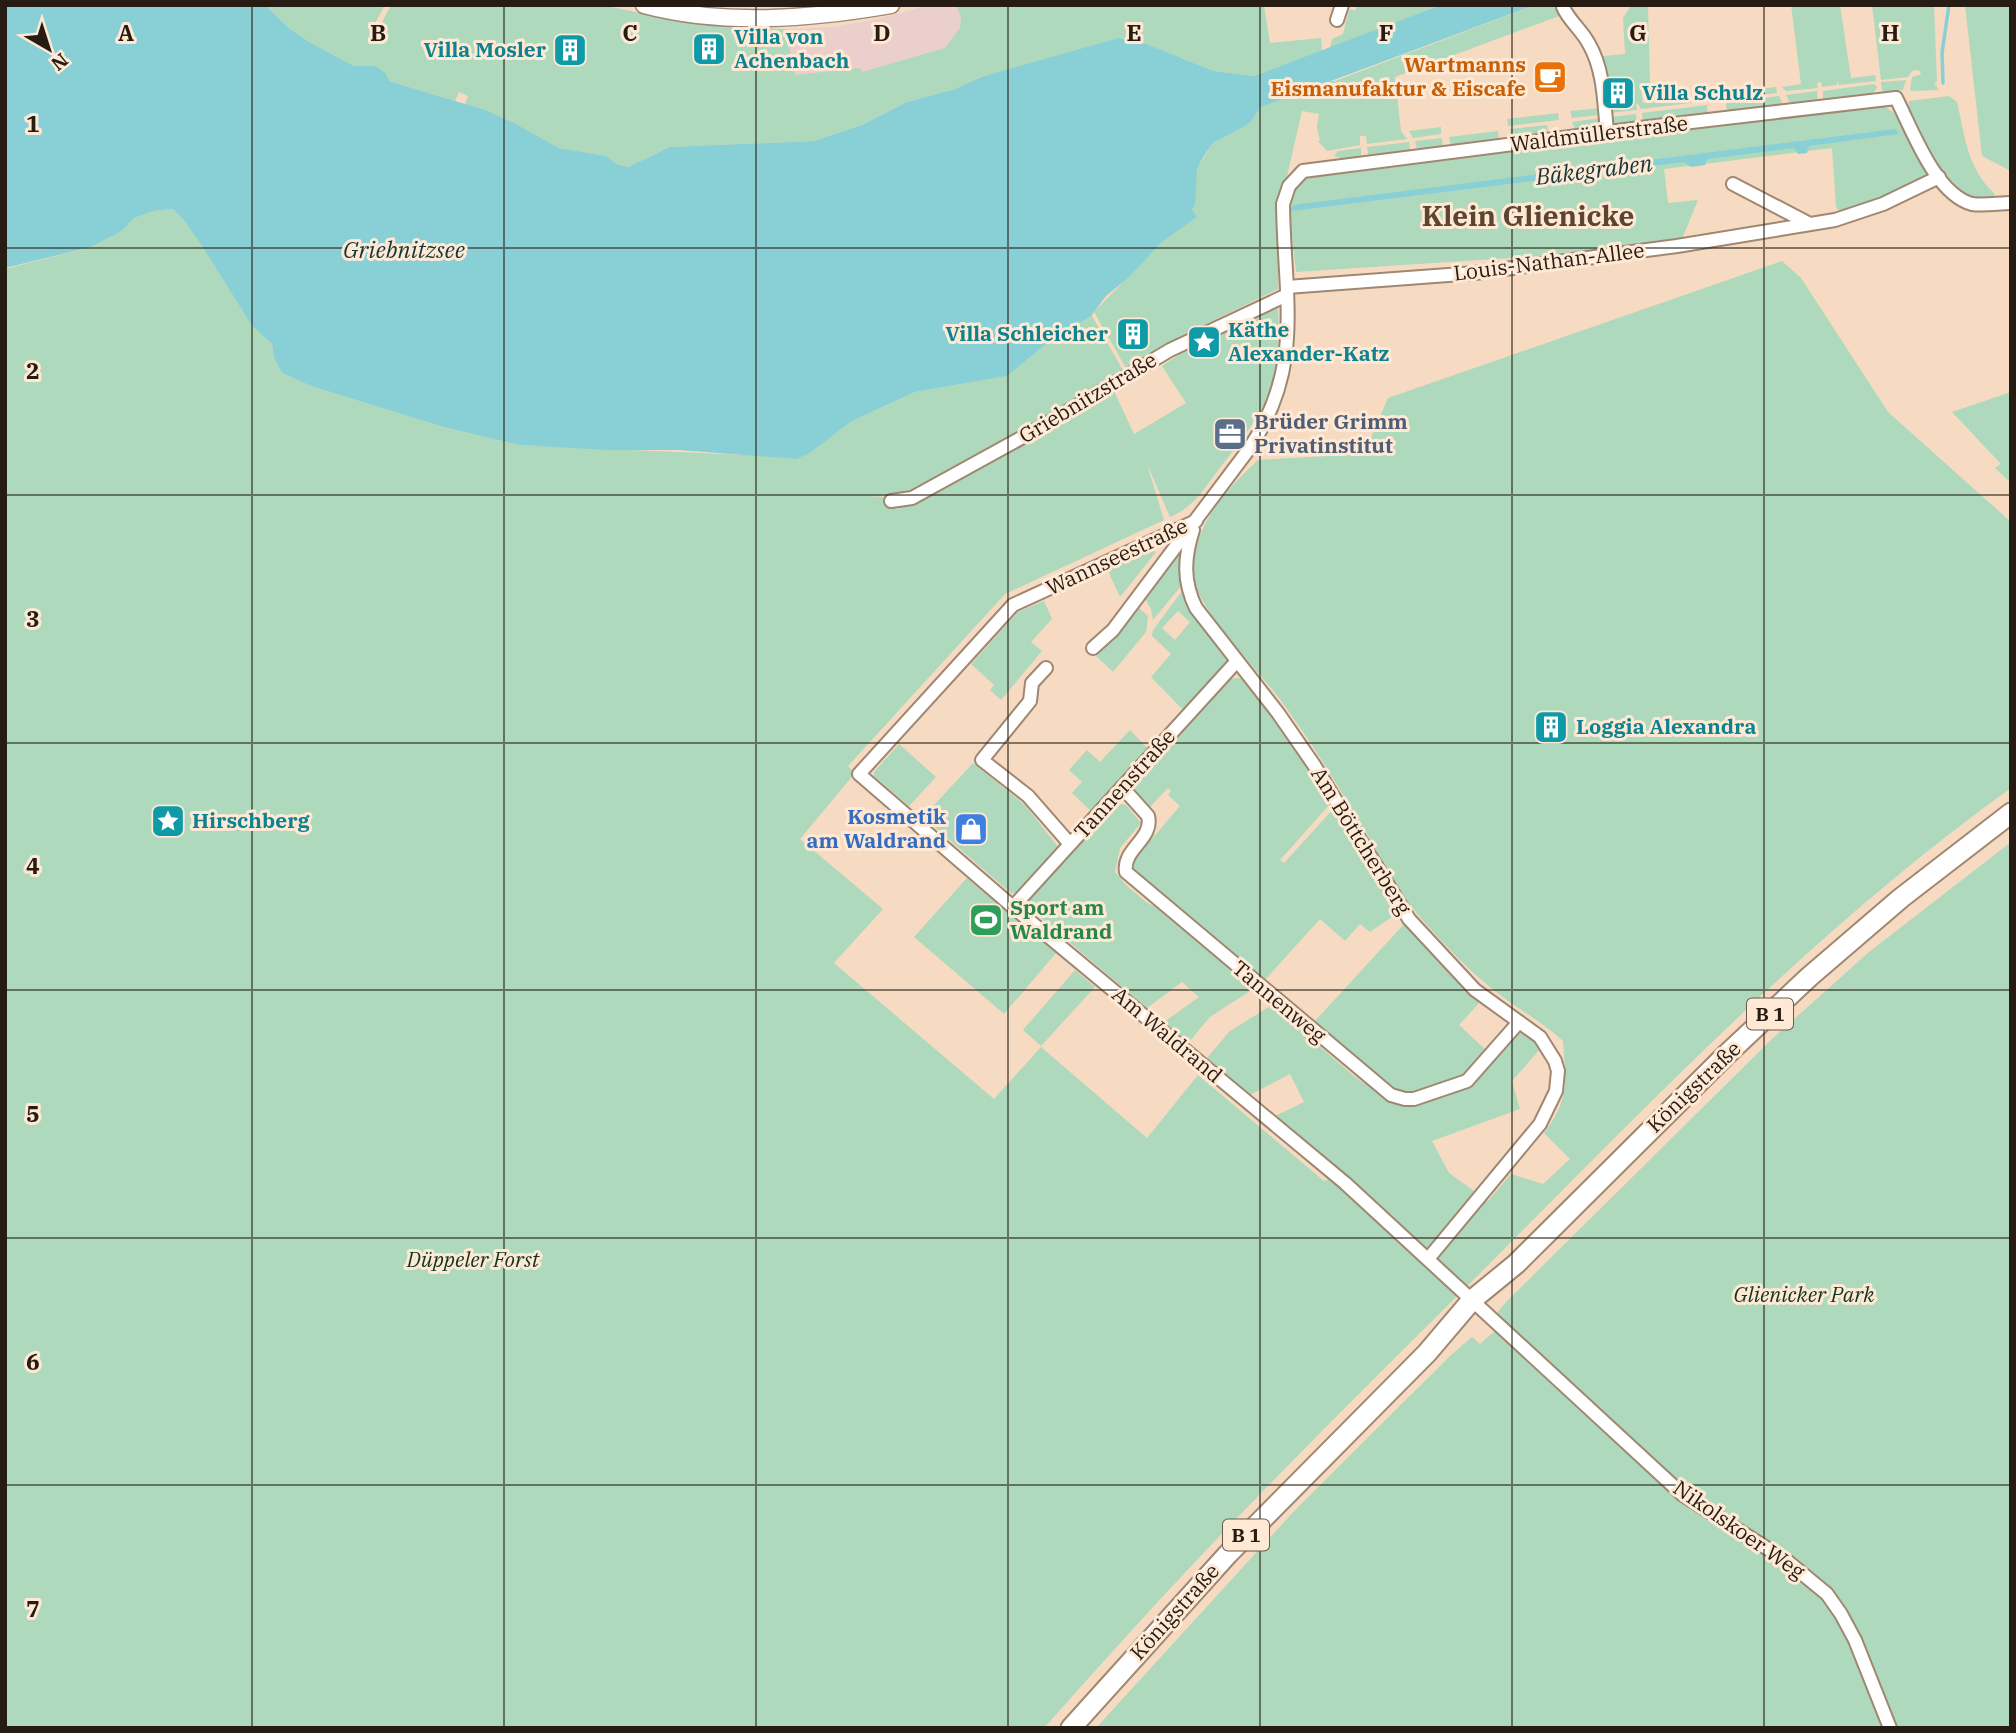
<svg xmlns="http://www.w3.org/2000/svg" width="2016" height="1733" font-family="'IBM Plex Serif',serif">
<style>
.commercial{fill:#eacfcc}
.green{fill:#aed9bc;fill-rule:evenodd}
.water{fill:#89cfd6}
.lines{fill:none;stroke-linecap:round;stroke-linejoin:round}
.stream{stroke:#89cfd6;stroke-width:3.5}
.minor-casing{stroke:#a08771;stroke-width:16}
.tertiary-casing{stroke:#a08771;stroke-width:19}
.primary-casing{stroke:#a08771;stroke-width:23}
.minor{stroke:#fff;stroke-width:12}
.tertiary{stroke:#fff;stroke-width:16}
.primary{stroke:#fff;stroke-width:19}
.grid{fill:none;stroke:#261c13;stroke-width:2;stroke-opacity:0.55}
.labels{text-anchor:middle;stroke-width:6;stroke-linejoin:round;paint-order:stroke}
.shield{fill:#ffe9d5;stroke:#675a4d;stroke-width:2}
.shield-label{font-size:19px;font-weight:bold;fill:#261c13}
.culture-label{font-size:21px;font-weight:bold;fill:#0d838f;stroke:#ffe9d5;text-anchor:start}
.food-label{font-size:21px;font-weight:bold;fill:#c56008;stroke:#ffe9d5;text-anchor:end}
.street-label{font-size:21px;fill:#261c13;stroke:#ffe9d5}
.service-label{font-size:21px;font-weight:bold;fill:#4e5e75;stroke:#ffe9d5;text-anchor:start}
.shop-label{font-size:21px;font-weight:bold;fill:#366cbe;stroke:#ffe9d5;text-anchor:end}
.leisure-label{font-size:21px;font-weight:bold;fill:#27864d;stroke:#ffe9d5;text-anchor:start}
.park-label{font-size:21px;font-style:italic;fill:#0f3620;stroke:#ffe9d5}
.water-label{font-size:23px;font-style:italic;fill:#14373a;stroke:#ffe9d5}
.district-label{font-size:28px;font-weight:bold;fill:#5b4531;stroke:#ffe9d5}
.grid-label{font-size:23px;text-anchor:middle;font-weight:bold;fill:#261c13;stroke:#ffe9d5;stroke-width:6;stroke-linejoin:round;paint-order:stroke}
</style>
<rect width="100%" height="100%" fill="#f6dbc2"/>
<!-- commercial -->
<path class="commercial" d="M929 5H981L991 43 797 91 786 29 834 27 882 18Z"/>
<!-- green -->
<g class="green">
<path d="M265 5H385L374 25 379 28 391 5H602L688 23 729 27 786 29 795 75 860 68 862 72 945 48 960 28 961 17 956 5H1264L1270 43 1321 38 1322 51 1254 76 1214 71 1182 58 1034 63 984 76 955 89 907 102 862 125 814 141 670 147 628 167 616 164 607 156 559 148 516 124 465 104 468 96 459 92 455 101 389 81 376 66H354L311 43 290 29Z"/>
<path d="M1357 5 1362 6 1441 5 1330 48 1332 39 1343 34 1349 10H1356Z"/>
<path d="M1535 5H1556L1562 15 1395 77 1401 131 1407 139 1367 144 1366 136H1360V145L1327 151 1318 141H1320L1317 127 1319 114 1302 111 1285 185 1281 191 1278 203V289L1179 337 1127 370 1094 312 1161 243 1197 217 1192 209 1197 169 1213 143 1249 124 1261 107 1308 89 1307 95 1325 93 1328 81H1335Z"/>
<path d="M1631 5H1648L1650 85 1641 86 1643 103 1690 97 1691 103 1641 109 1638 104H1636L1637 110 1610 113 1603 56 1625 54 1623 18Z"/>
<path d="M1791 5H1840L1851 78 1875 75 1876 81 1839 85 1837 80V85L1822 87 1821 82 1817 83 1818 88 1786 91 1782 87 1801 84Z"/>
<path d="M1872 5H1934L1937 82 1934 83 1939 90 1910 91 1912 77 1921 74 1919 70 1912 71 1908 77 1881 80Z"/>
<path d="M1965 5H2011V171L1982 156Z"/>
<path d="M1906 80 1903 90 1885 93 1882 90 1881 82Z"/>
<path d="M1874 84 1877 87 1873 94 1823 99V91Z"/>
<path d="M1776 87 1777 93 1725 99V93Z"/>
<path d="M1817 91 1818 101 1791 105 1786 95Z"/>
<path d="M1779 96 1782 103 1779 106 1727 113 1726 103Z"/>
<path d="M1949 96 1957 102C1965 136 1967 169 1995 194L1993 197 1971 198C1961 190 1951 181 1943 171 1933 159 1905 115 1909 101Z"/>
<path d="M1707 105 1708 115 1643 123 1642 113Z"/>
<path d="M1870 106H1884L1896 114 1930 176C1906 188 1866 213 1839 211L1836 207 1832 148 1664 169 1668 203 1698 200 1682 239 1588 253 1296 272 1290 217 1285 216 1293 188 1306 176 1388 168Z"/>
<path d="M1601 108 1599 115 1572 118 1570 111Z"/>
<path d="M1558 113 1559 120 1508 126 1507 119Z"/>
<path d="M1636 114 1637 123 1613 127 1610 117Z"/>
<path d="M1601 118 1599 128 1576 132 1572 122Z"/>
<path d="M1547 125 1548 135 1512 140 1510 129Z"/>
<path d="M1441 127V134L1413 138 1409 131Z"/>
<path d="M1498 131 1499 141 1451 148 1449 137Z"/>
<path d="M1442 138 1443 147 1418 152 1415 141Z"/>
<path d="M1409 142 1410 151 1369 158 1367 147Z"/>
<path d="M1361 148V159L1348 160 1334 156 1338 151Z"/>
<path d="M173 209 183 219 200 243 252 326 272 344 274 358 282 373 311 386 443 427 519 445 791 457 797 459 810 453 852 421 915 392 1007 376 1051 340 1091 314 1124 372 1085 397 910 495 866 497H884L891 506 898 509 1078 412 1113 389 1134 434 1186 403 1162 366 1180 354 1276 308 1278 309C1283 386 1264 412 1219 469 1202 491 1195 506 1170 517L1147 464 1164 520 1005 594 848 766 855 773 800 839 883 909 834 963 994 1099 1041 1047 1147 1138 1198 1075 1324 1181 1346 1172 1342 1173 1275 1116 1304 1102 1290 1074 1250 1095 1207 1058 1230 1031 1272 1005 1355 1077 1391 1101 1467 1086 1519 1030 1541 1048 1512 1081 1520 1109 1432 1141 1449 1173 1488 1201 1511 1174 1543 1184 1570 1159 1544 1133C1570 1099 1566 1082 1563 1041 1543 1022 1517 1009 1495 991 1470 972 1447 947 1426 924 1401 897 1384 863 1365 831 1336 783 1307 734 1272 689 1253 666 1200 609 1195 582 1187 531 1224 492 1258 460L1364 454 1388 398 1782 261 1801 278 1888 412 2011 522V788C1831 917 1675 1077 1519 1234 1411 1343 1300 1450 1195 1562 1144 1616 1094 1672 1044 1728H5V269L91 247 122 231 134 218 153 211Z"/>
<path d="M2011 392V483L1995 468 2001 464 1952 412Z"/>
<path d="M1184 543 1180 562 1181 586 1153 620 1151 609 1144 597Z"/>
<path d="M1153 550 1156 552 1120 597 1108 571Z"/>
<path d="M1182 591 1190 609 1228 661 1227 665 1184 711 1151 677 1171 654 1152 636 1153 630ZM1178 611 1190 622 1175 640 1162 628Z"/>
<path d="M1044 601 1052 619 1031 642 1042 651 1001 700 990 690 994 685 971 664 1018 612Z"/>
<path d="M1137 606 1148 616 1146 632 1113 672 1096 656Z"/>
<path d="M1237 678 1244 679 1310 770 1331 803 1280 860 1284 863 1334 808 1368 866 1399 912 1370 932 1360 924 1345 941 1320 919 1264 981 1133 870V861L1180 806 1168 795 1171 791 1168 788 1149 808 1135 790 1136 781 1230 679Z"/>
<path d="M1130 730 1148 749 1091 811 1072 793 1082 782 1069 770 1087 750 1100 762Z"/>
<path d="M899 744 936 777 909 806 874 776V772Z"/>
<path d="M973 763 1025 805 1059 848 1018 893H1011L923 817Z"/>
<path d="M1116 803 1126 805 1141 823 1120 848 1115 872 1126 885 1146 902 1167 913 1253 989 1210 1017 1188 1043 1164 1022 1199 997 1182 982 1147 1008 1027 906V900Z"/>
<path d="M2011 842V1728H1096L1297 1508 1450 1356 1472 1337 1480 1344 1504 1323 1497 1313 1507 1301 1773 1038 1869 952Z"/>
<path d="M967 878 1056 953 1004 1014 914 937Z"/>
<path d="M1406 922 1481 1001 1459 1025 1486 1050 1462 1076 1410 1094 1396 1093 1314 1022Z"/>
<path d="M1075 970 1095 987 1041 1046 1023 1030Z"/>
</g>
<!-- water -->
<g class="water">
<path d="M5 5H265L290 29 311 43 354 66H376L386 74 389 81 485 110 516 124 559 148 607 156 616 164 628 167 670 147 814 141 862 125 907 102 955 89 984 76 1119 38 1141 42 1214 71 1254 76 1441 5H1535L1261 107 1249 124 1213 143 1204 156 1197 169 1195 205 1192 209 1197 217 1161 243 1128 278 1106 296 1091 316 1051 340 1007 376 915 392 852 421 810 453 797 459 679 450H608L519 445 443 427 311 386 282 373 274 358 272 344 252 326 200 243 183 219 173 209 153 211 134 218 122 231 91 247 5 268Z"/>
<path d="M1896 129 1898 134 1809 146 1807 153 1798 154 1794 148 1707 159 1705 165 1691 167 1684 162 1291 211 1293 205Z"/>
</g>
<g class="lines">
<!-- stream -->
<path class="stream" d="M1943 83 1942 53 1949 5"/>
<!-- minor casing -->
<g class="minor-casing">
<g id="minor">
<path d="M1563 7C1569 21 1582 30 1589 44 1604 70 1604 102 1607 132"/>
<path d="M1337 20 1342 5"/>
<path d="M1733 184 1810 224"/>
<path d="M1287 287 1475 273 1677 246 1835 220 1883 204 1939 177"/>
<path d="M891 501 912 498 1041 427 1170 350 1287 295"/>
<path d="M1196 521 1013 605 859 774 1013 907 1345 1183 1683 1495 1787 1561 1827 1594 1841 1614 1855 1640 1890 1728"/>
<path d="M1193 530C1184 558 1183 582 1196 608L1278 713 1314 765 1409 919 1475 990 1540 1037 1555 1061 1558 1071 1556 1091 1540 1124 1428 1259"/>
<path d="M1093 648 1113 630 1249 449C1305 366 1284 298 1283 204L1289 186 1303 171 1640 128 1896 98C1912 129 1935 194 1972 204 1984 206 1999 203 2011 203"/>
<path d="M1046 668 1032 683 1030 701 982 760 1028 796 1070 844"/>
<path d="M1122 787 1148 816C1154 839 1122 849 1126 872L1391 1095 1405 1099H1414L1467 1081 1519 1022"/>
<path d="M1013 907 1237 661"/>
</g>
</g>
<!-- tertiary casing -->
<g class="tertiary-casing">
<path id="tertiary" d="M644 5C724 26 810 19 891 5"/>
</g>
<!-- primary casing -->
<g class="primary-casing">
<path id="primary" d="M1071 1728 1228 1554 1427 1353 1472 1300 1516 1264 1725 1056 1809 977 1901 898 2011 813"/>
</g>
<!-- minor -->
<use href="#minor" class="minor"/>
<!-- tertiary -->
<use href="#tertiary" class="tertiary"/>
<!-- primary -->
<use href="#primary" class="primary"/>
</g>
<!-- grid -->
<path class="grid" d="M252 5V1728M504 5V1728M756 5V1728M1008 5V1728M1260 5V1728M1512 5V1728M1764 5V1728M5 248H2011M5 495H2011M5 743H2011M5 990H2011M5 1238H2011M5 1485H2011"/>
<!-- icons -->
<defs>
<g id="building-square" transform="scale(1.75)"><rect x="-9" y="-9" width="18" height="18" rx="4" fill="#0f9aa8" stroke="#ffe9d5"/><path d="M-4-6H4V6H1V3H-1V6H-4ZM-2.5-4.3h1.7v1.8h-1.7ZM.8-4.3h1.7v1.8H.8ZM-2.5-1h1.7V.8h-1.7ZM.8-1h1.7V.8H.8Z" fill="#fff"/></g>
<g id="cafe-square" transform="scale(1.75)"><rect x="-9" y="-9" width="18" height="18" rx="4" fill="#e8710a" stroke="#ffe9d5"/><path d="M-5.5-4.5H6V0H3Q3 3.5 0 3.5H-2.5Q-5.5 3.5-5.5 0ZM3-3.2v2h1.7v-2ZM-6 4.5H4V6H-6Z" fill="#fff"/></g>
<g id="sight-square" transform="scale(1.75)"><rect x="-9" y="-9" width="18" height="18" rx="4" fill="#0f9aa8" stroke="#ffe9d5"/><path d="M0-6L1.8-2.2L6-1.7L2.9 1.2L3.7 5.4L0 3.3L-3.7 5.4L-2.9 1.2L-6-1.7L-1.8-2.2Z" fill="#fff"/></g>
<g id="office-square" transform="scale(1.75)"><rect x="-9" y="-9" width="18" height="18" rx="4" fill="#5c6f8a" stroke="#ffe9d5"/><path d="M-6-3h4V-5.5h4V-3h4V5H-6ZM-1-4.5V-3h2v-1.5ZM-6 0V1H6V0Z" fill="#fff"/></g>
<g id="shop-square" transform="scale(1.75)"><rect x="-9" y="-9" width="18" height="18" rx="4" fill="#3f7fe0" stroke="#ffe9d5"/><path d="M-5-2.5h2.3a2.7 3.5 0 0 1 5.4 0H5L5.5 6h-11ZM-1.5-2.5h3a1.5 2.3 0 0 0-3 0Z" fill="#fff"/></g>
<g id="stadium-square" transform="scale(1.75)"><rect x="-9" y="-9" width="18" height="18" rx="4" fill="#2e9e5b" stroke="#ffe9d5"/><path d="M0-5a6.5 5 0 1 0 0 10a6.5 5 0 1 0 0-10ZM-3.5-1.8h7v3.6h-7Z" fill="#fff"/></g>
</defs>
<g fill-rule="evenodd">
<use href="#building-square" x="709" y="49"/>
<use href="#building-square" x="570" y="50"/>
<use href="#cafe-square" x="1550" y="77"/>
<use href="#building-square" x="1618" y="93"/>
<use href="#building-square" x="1133" y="334"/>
<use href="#sight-square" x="1204" y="342"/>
<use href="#office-square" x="1230" y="434"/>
<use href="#building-square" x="1551" y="727"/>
<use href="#sight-square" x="168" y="821"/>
<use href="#shop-square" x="971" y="829"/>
<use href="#stadium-square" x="986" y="920"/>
</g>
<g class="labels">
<!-- shield labels -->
<g class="shield">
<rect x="1747" y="998.5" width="46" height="31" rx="5"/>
<rect x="1223" y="1519.5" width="46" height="31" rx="5"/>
</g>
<g class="shield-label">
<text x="1770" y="1021">B 1</text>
<text x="1246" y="1542">B 1</text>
</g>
<!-- culture labels -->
<g class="culture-label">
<text x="734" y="44">Villa von<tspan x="734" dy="24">Achenbach</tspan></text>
<text x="546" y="57" text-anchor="end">Villa Mosler</text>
<text x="1642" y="100">Villa Schulz</text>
<text x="1228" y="337">Käthe<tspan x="1228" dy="24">Alexander-Katz</tspan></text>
<text x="1108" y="341" text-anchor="end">Villa Schleicher</text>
<text x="1576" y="734">Loggia Alexandra</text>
<text x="192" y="828">Hirschberg</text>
</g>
<!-- food labels -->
<g class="food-label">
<text x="1526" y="72">Wartmanns<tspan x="1526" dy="24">Eismanufaktur &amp; Eiscafe</tspan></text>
</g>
<!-- street labels -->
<g class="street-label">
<text transform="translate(1599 134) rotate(-7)" y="7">Waldmüllerstraße</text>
<text transform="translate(1549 262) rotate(-7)" y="7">Louis-Nathan-Allee</text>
<text transform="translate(1088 398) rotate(-31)" y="7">Griebnitzstraße</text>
<text transform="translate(1117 557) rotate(-25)" y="7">Wannseestraße</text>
<text transform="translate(1125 784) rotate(-48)" y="7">Tannenstraße</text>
<text transform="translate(1361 841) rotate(58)" y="7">Am Böttcherberg</text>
<text transform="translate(1279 1002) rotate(40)" y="7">Tannenweg</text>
<text transform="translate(1167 1035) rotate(40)" y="7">Am Waldrand</text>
<text transform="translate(1694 1087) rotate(-44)" y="7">Königstraße</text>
<text transform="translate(1739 1530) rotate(35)" y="7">Nikolskoer Weg</text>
<text transform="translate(1175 1612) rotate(-48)" y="7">Königstraße</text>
</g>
<!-- service labels -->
<g class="service-label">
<text x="1254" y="429">Brüder Grimm<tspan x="1254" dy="24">Privatinstitut</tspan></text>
</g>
<!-- shop labels -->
<g class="shop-label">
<text x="946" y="824">Kosmetik<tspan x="946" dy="24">am Waldrand</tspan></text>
</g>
<!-- leisure labels -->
<g class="leisure-label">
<text x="1010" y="915">Sport am<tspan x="1010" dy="24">Waldrand</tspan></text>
</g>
<!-- park labels -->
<g class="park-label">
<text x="473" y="1267">Düppeler Forst</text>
<text x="1804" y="1302">Glienicker Park</text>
</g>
<!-- water labels -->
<g class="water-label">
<text transform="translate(1594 170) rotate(-7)" y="8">Bäkegraben</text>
<text x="404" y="258">Griebnitzsee</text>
</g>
<!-- district labels -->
<g class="district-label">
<text x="1528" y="226">Klein Glienicke</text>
</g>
</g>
<g class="grid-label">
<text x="126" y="41">A</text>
<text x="378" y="41">B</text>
<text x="630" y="41">C</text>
<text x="882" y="41">D</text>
<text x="1134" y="41">E</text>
<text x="1386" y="41">F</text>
<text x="1638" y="41">G</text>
<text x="1890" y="41">H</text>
<text x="33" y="132">1</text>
<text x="33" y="379">2</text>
<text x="33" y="627">3</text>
<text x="33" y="874">4</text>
<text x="33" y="1122">5</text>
<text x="33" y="1370">6</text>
<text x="33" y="1617">7</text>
</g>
<!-- border -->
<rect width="2016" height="1733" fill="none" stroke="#261c13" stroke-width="14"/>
<!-- north arrow -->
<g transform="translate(49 49) rotate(141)" stroke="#ffe9d5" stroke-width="5" paint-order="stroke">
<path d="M0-5L12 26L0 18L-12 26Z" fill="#261c13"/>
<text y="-10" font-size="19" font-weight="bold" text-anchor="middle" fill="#261c13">N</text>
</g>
</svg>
